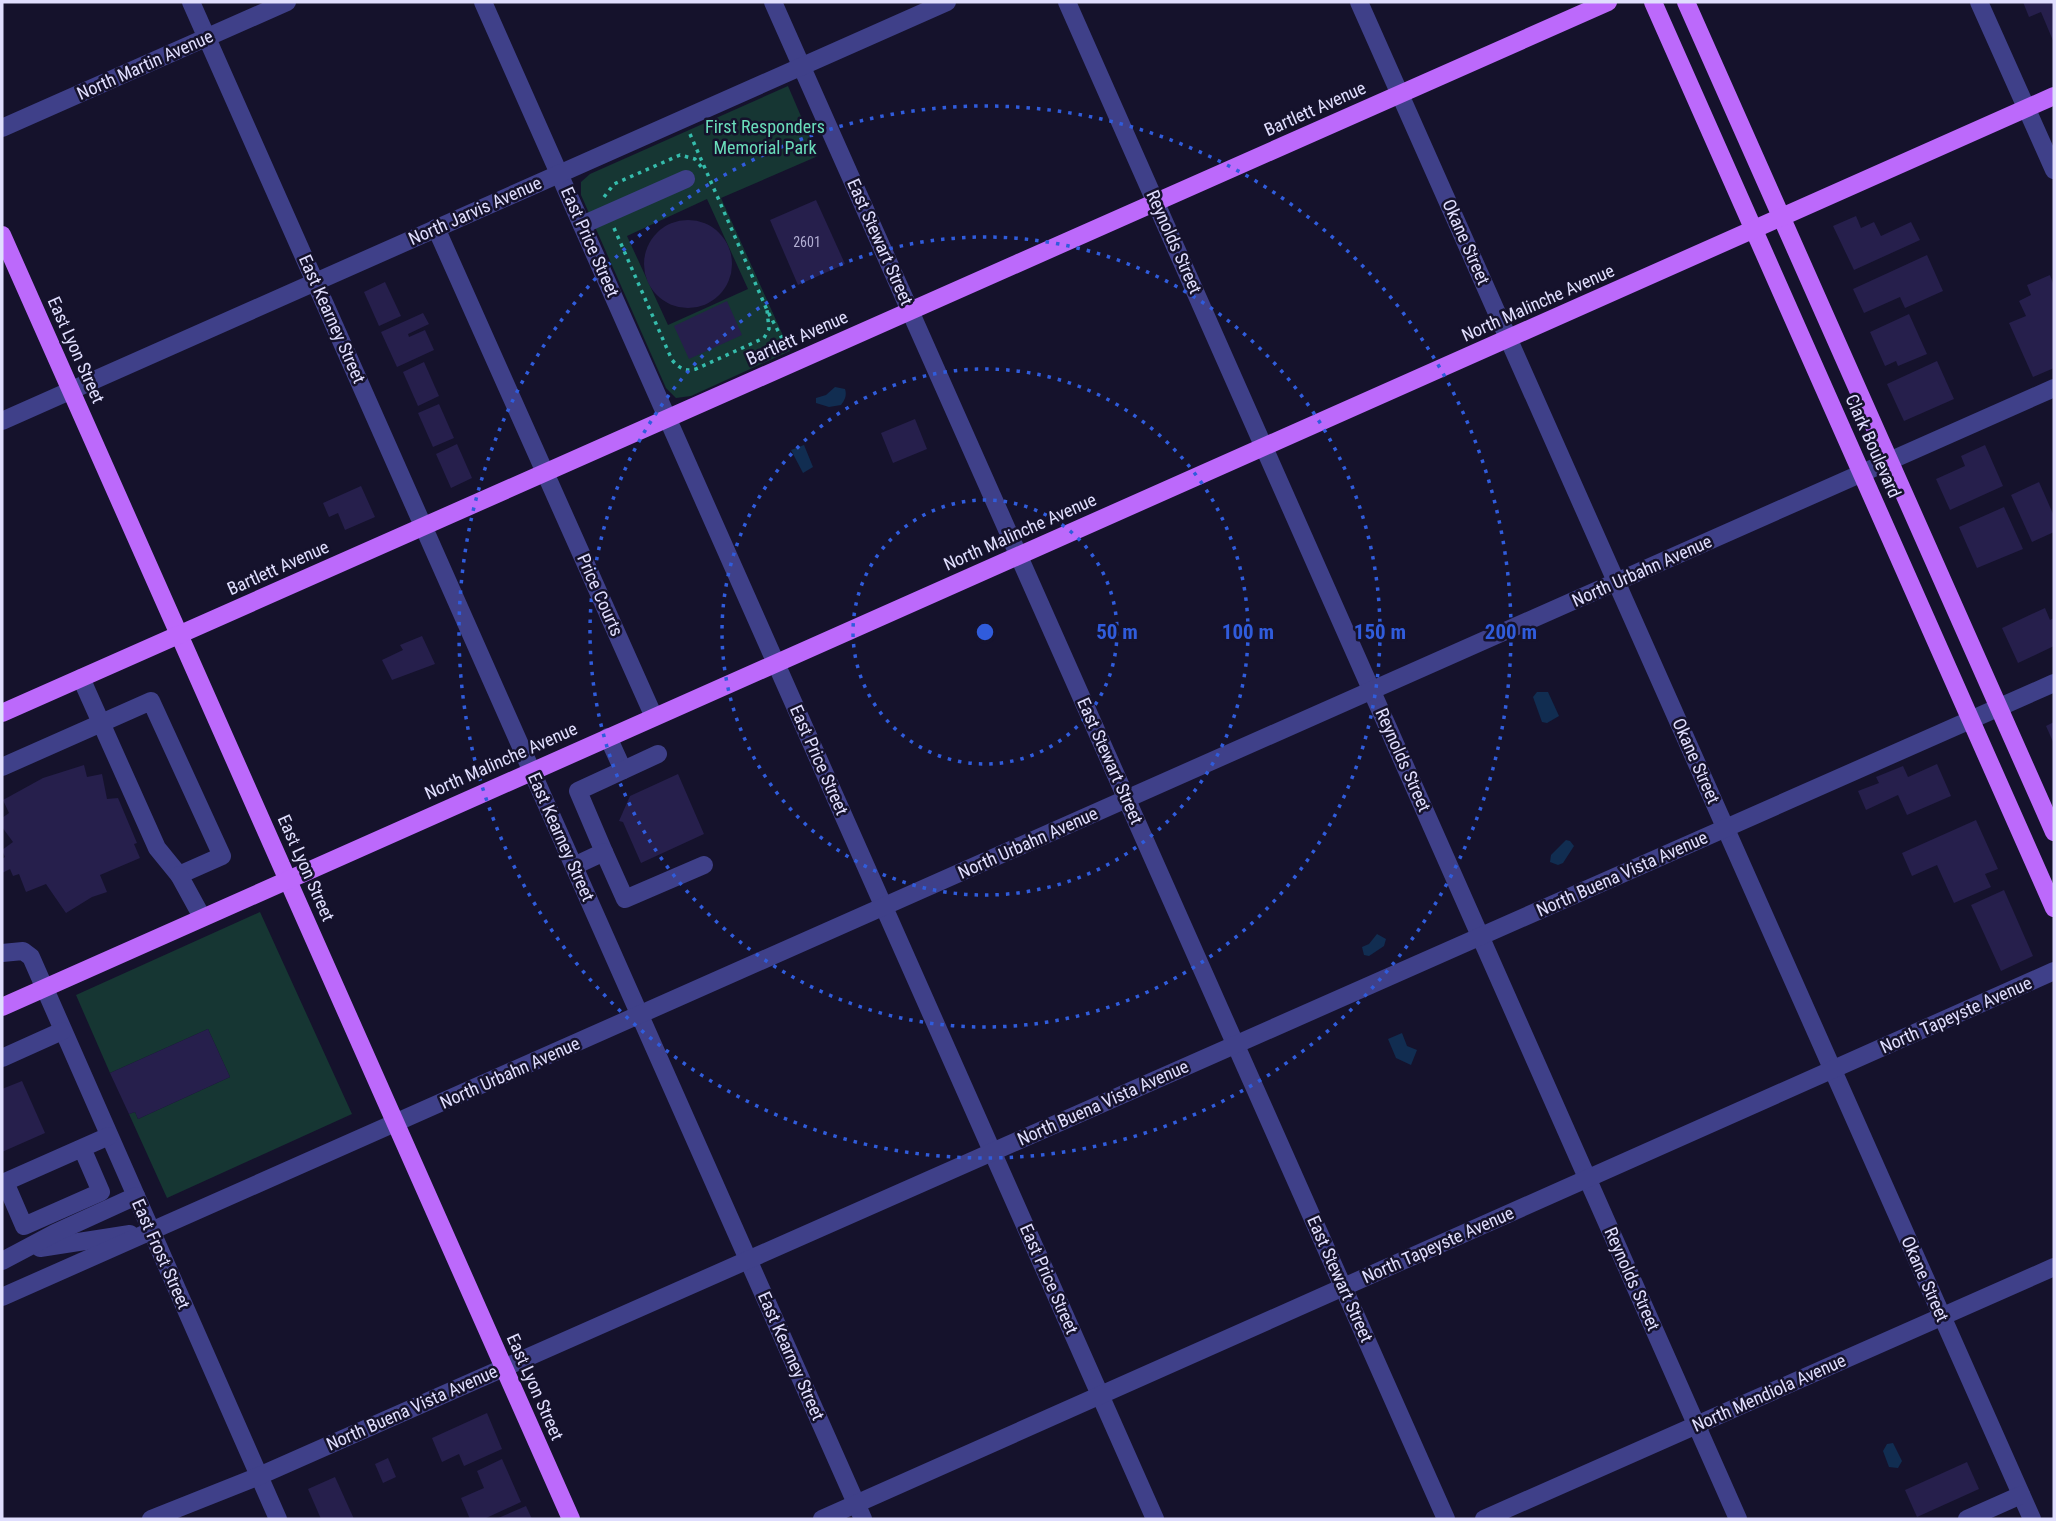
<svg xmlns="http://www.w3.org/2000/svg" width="2056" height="1521" font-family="'Roboto Condensed',sans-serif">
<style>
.green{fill:#163633;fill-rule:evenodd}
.water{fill:#112d51}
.building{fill:#261f4c}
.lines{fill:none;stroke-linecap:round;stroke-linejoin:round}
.path{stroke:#35bcac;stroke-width:3.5;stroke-dasharray:3.5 5;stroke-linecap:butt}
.minor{stroke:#3f4089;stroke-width:18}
.major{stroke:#bc69fb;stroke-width:18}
.ring{fill:none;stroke:#305cdc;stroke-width:3.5;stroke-dasharray:3.5 7}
.labels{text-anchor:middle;stroke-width:5;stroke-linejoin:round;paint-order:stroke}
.number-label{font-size:14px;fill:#b2aed2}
.street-label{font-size:18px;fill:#e0defe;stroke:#15122c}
.park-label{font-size:18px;fill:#6adebb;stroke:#15122c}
.centre{fill:#305cdc;stroke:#15122c;stroke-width:3.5}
.ring-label{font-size:21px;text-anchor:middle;font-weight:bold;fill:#305cdc;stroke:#15122c;stroke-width:5;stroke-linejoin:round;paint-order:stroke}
</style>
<rect width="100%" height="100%" fill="#15122c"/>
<!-- green -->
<g class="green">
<path d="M788 86 818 156 721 198 790 351 691 396 676 398 666 388 581 195V182L590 174ZM707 199 748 289 668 325 627 236Z"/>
<path d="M260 912 352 1114 167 1198 129 1114 135 1112 138 1119 230 1077 208 1029 110 1073 76 995Z"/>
</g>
<!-- water -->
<g class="water">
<path d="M835 387 845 389C847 395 845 400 841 405L829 407 816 403V398L826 395Z"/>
<path d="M804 445 813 467 803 473 791 450Z"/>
<path d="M1537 692H1548L1559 716 1547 723 1542 722 1533 697Z"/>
<path d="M1566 840 1570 841 1574 846 1563 863 1558 865 1550 862 1551 855Z"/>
<path d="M1377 934 1386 939 1384 946 1369 956 1364 955 1362 947 1369 944Z"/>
<path d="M1402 1033 1407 1046 1417 1050 1411 1065 1396 1058 1388 1039Z"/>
<path d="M1893 1443 1902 1461 1898 1468 1889 1467 1883 1451 1887 1444Z"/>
</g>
<!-- building -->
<g class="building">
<path d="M2023 2H2054V43L2041 12 2029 17Z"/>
<path d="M816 200 845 264 798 285 770 220Z"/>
<path d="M1856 216 1861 228 1874 222 1881 236 1911 222 1920 240 1854 270 1833 226Z"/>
<circle cx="688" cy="264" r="44"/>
<path d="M1927 255 1943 291 1905 308 1900 297 1864 313 1853 289Z"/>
<path d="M2050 275 2054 286V368L2033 377 2009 323 2026 316 2019 301 2031 295 2027 285Z"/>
<path d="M385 282 401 316 379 326 364 292Z"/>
<path d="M727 301 742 335 689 359 674 326Z"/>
<path d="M423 313 429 324 408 334 409 337 425 330 434 350 397 367 381 332Z"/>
<path d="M1909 314 1927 354 1898 366 1896 361 1885 366 1870 332Z"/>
<path d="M1937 361 1954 399 1904 421 1887 384Z"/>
<path d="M424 362 439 396 418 406 403 372Z"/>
<path d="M439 404 454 438 433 447 418 413Z"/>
<path d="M915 419 927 449 893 463 881 433Z"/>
<path d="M457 444 472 478 451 488 436 454Z"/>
<path d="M1985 445 2003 486 1950 510 1936 479 1965 466 1961 456Z"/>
<path d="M2039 482 2054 516V532L2032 542 2011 495Z"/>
<path d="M361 486 375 517 345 530 338 513 329 517 323 503Z"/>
<path d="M2004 507 2023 549 1977 568 1959 527Z"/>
<path d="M2045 608 2050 620 2054 618V646L2018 663 2002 628Z"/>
<path d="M422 636 435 664 392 680 382 660 403 650 400 645Z"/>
<path d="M2054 722V744L2046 726Z"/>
<path d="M1937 764 1951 796 1907 815 1898 795 1866 810 1858 791 1879 783 1876 777 1903 766 1908 777Z"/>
<path d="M84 765 87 777 102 774 107 799 118 798 137 843 134 844 140 858 100 875 107 892 92 897 66 913 46 884 26 892 19 874 13 876 10 869 2 873V859L5 857 2 850 13 842 2 827V818L9 813 3 800 43 778Z"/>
<path d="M678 774 704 834 641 863 623 822 619 821 630 796Z"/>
<path d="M1976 820 1998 869 1985 874 1991 887 1954 903 1937 865 1912 876 1902 853Z"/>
<path d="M2004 890 2033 956 2001 971 1971 905Z"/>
<path d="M208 1029 230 1077 138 1119 135 1112 129 1114 110 1073Z"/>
<path d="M22 1081 45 1133 2 1152V1089Z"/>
<path d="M487 1413 502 1449 464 1466 459 1454 442 1462 432 1438Z"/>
<path d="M388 1458 396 1477 383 1483 375 1464Z"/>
<path d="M502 1459 521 1502 484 1519H470L461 1498 484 1488 477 1471Z"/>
<path d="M1967 1462 1979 1489 1917 1517 1905 1490Z"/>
<path d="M335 1477 354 1519H321L308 1489Z"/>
<path d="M526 1506 532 1519H496Z"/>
</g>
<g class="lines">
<!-- path -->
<g class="path">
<path d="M690 134 767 310 787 348"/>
<path d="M604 197 614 184 680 155 695 159 703 169"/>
<path d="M614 228 672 360C679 368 685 372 696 369L764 338 769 329 767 310"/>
</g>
<!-- minor -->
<g class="minor">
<path d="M191 2 863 1519"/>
<path d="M483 2 1155 1519"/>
<path d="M773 2 1446 1519"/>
<path d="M1067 2 1738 1519"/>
<path d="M1359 2 2032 1519"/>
<path d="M1979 2 2054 170"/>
<path d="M2 128 287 2"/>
<path d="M582 225 686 179"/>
<path d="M436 228 654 717"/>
<path d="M2 421 947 2"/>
<path d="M608 737 623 770"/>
<path d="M2 767 151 701 222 856 179 875 157 848 81 678"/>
<path d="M604 852 578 791 658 754"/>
<path d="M574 866 604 852 625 899 704 865"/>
<path d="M179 875 202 917"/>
<path d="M2 953 23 951 31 957 278 1519"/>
<path d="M2 1058 62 1031"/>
<path d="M82 1148 101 1192 24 1226 5 1182 109 1136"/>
<path d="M40 1248 130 1234"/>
<path d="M2 1261 55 1233 136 1196"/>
<path d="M2 1297 2054 388"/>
<path d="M151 1519 259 1476 2054 683"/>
<path d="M822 1519 2054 971"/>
<path d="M1484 1519 2054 1267"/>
<path d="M1967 1519 2021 1495"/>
</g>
<!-- major -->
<g class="major">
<path d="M1653 2 2054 908"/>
<path d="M1686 2 2054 832"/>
<path d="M2 235 571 1519"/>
<path d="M2 713 1608 2"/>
<path d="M2 1007 2054 96"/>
</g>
</g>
<!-- distance rings -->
<g class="ring">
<circle cx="985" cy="632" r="132"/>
<circle cx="985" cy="632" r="263"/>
<circle cx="985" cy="632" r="395"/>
<circle cx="985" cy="632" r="526"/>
</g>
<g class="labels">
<!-- number labels -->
<g class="number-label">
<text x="807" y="247">2601</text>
</g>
<!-- street labels -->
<g class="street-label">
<text transform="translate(145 65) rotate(-24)" y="6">North Martin Avenue</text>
<text transform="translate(1315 109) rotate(-24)" y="6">Bartlett Avenue</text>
<text transform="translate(475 211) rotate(-24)" y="6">North Jarvis Avenue</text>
<text transform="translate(590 242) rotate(66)" y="6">East Price Street</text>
<text transform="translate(880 242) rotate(66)" y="6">East Stewart Street</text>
<text transform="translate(1174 242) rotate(66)" y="6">Reynolds Street</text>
<text transform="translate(1466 242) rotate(66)" y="6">Okane Street</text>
<text transform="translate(1538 303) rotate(-24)" y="6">North Malinche Avenue</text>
<text transform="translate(332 319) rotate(66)" y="6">East Kearney Street</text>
<text transform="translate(797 338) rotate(-24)" y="6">Bartlett Avenue</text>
<text transform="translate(76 350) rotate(66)" y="6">East Lyon Street</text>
<text transform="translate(1873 446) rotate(66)" y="6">Clark Boulevard</text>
<text transform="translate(1020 532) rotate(-24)" y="6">North Malinche Avenue</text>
<text transform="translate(278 568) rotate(-24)" y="6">Bartlett Avenue</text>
<text transform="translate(1642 571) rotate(-24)" y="6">North Urbahn Avenue</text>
<text transform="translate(600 595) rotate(66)" y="6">Price Courts</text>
<text transform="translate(819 760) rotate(66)" y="6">East Price Street</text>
<text transform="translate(1403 760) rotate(66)" y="6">Reynolds Street</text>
<text transform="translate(501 761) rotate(-24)" y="6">North Malinche Avenue</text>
<text transform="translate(1110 761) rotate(66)" y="6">East Stewart Street</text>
<text transform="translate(1696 761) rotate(66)" y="6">Okane Street</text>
<text transform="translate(561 837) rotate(66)" y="6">East Kearney Street</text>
<text transform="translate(1028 843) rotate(-24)" y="6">North Urbahn Avenue</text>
<text transform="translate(306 868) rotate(66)" y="6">East Lyon Street</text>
<text transform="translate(1622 874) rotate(-24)" y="6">North Buena Vista Avenue</text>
<text transform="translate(1956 1015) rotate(-24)" y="6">North Tapeyste Avenue</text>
<text transform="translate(510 1073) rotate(-24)" y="6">North Urbahn Avenue</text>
<text transform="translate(1103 1103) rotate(-24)" y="6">North Buena Vista Avenue</text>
<text transform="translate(1438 1245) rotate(-24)" y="6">North Tapeyste Avenue</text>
<text transform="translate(161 1254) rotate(66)" y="6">East Frost Street</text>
<text transform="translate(1049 1279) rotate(66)" y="6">East Price Street</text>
<text transform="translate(1340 1279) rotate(66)" y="6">East Stewart Street</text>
<text transform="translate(1632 1279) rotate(66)" y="6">Reynolds Street</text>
<text transform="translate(1925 1279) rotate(66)" y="6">Okane Street</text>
<text transform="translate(791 1356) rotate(66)" y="6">East Kearney Street</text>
<text transform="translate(535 1387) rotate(66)" y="6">East Lyon Street</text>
<text transform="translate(1769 1393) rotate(-24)" y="6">North Mendiola Avenue</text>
<text transform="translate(412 1408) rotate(-24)" y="6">North Buena Vista Avenue</text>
</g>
<!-- park labels -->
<g class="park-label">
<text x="765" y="133">First Responders<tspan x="765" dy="21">Memorial Park</tspan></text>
</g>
</g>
<circle cx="985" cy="632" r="10" class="centre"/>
<g class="ring-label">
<text x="1117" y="639">50 m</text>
<text x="1248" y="639">100 m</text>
<text x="1380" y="639">150 m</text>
<text x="1511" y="639">200 m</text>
</g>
<!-- border -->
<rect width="2056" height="1521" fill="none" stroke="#e0defe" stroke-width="7"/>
</svg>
